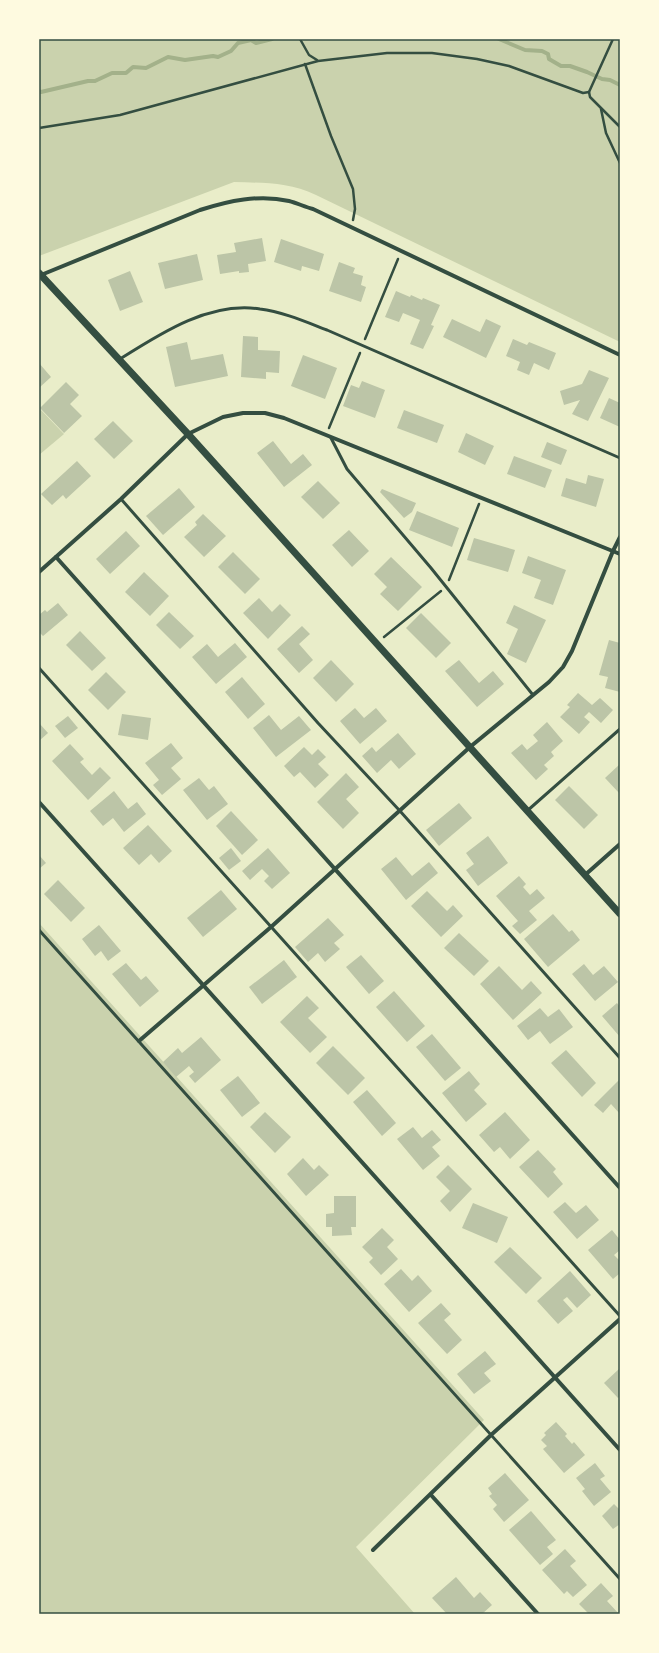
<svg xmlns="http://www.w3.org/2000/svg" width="659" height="1653" font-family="Manrope,sans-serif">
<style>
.green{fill:#cad2ad}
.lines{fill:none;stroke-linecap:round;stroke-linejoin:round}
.stream{stroke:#a3b18a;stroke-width:4}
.building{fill:#bcc5a7}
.path{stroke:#344e41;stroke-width:2.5}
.service{stroke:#344e41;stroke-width:3}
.minor{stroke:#344e41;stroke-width:4}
.tertiary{stroke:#344e41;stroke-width:7}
.neatline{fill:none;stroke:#344e41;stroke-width:1.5}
</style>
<rect width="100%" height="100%" fill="#e9edc9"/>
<!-- green -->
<g class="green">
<path d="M39 39H620V342L316 195C288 182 264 183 234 182L39 256Z"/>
<path d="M39 408 64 434 39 455Z"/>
<path d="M39 923 484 1420 356 1547 415 1614H39Z"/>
</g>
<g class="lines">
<!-- stream -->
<g class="stream">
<path d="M499 39 525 50 542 51 548 54 549 59 561 66H570L587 72 602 79 610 80 620 85"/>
<path d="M39 91 41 92 88 81H95L112 73H126L133 67 146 68 168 57 185 60 213 56 218 57 231 51 238 43 251 40 256 43 272 39"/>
</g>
</g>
<!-- building -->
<g class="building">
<path d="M262 238 266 261 248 264 249 272 239 273V271L220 274 217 255 236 252 234 243Z"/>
<path d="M281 239 324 254 319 271 302 266 301 271 274 262Z"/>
<path d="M197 254 203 280 165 289 158 263Z"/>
<path d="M339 262 355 268 353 273 363 276 361 285 366 287 361 302 329 291Z"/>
<path d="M130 271 143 302 120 311 108 280Z"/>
<path d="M396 291 410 297 411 295 422 300 423 298 440 305 431 325 434 326 423 349 410 344 420 320 403 313 399 322 385 317Z"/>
<path d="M452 319 480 332 486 319 501 326 486 358 443 337Z"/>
<path d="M243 336 258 337V350L280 351 279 373 266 372V379L241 377Z"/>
<path d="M513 339 527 345 529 342 556 353 549 370 534 363 529 375 517 370 520 362 506 356Z"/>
<path d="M187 342 191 360 223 354 228 376 175 387 166 347Z"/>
<path d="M303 355 337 368 325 399 291 386Z"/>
<path d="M39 363 51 377 39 388Z"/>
<path d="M589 370 609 378 588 421 572 414 580 400 564 405 560 391 582 384Z"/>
<path d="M362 381 385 390 375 418 343 406 351 385 359 388Z"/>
<path d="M66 382 79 395 70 404 82 416 64 433 40 408Z"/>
<path d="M609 398 620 403V427L600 418Z"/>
<path d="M404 410 444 425 437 443 397 428Z"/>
<path d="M113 421 133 441 114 459 94 439Z"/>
<path d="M466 433 494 446 485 465 458 452Z"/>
<path d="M273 441 291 464 303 454 312 465 284 487 257 453Z"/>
<path d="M547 442 567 450 561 465 541 457Z"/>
<path d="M514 456 552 470 545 488 507 474Z"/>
<path d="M77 461 91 476 66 499 63 495 52 505 41 494Z"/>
<path d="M588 475 604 479 596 507 561 496 566 478 586 484Z"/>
<path d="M318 481 340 503 323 519 301 497Z"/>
<path d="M179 488 195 507 163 535 146 516Z"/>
<path d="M382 489 416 503 412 512 404 518 380 492Z"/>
<path d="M417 511 459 528 452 547 409 530Z"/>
<path d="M203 514 226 536 204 557 184 537 197 525 195 522Z"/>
<path d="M349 530 369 551 352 567 332 545Z"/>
<path d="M126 531 140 546 110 574 96 559Z"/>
<path d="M474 538 515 550 508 572 467 560Z"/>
<path d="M233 552 260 579 245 594 218 567Z"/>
<path d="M528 556 566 570 553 605 534 598 541 580 522 573Z"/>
<path d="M391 557 422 587 398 611 380 594 387 587 374 574Z"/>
<path d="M144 572 169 596 150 616 125 592Z"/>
<path d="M259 598 272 612 280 604 291 615 268 639 243 613Z"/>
<path d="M58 603 68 615 43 636 39 632V615L45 610 47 612Z"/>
<path d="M514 605 546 620 526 663 507 654 518 629 506 623Z"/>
<path d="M169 612 194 636 180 649 156 625Z"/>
<path d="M421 613 451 643 436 658 406 628Z"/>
<path d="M302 626 310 634 299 644 313 660 299 673 277 649Z"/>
<path d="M80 631 106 658 92 671 66 645Z"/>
<path d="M609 640 620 643V692L605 688 608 677 599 675Z"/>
<path d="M235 643 247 657 216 684 192 657 207 644 218 657Z"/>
<path d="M331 660 354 684 336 702 313 678Z"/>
<path d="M459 660 479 683 493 671 504 684 477 707 445 671Z"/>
<path d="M106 672 126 692 108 710 88 690Z"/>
<path d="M242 677 265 704 248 719 225 692Z"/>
<path d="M578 693 592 705 600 698 613 710 601 723 589 712 584 717 590 722 579 734 560 717 570 707 567 705Z"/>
<path d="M355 708 364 718 376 708 387 721 360 744 340 721Z"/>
<path d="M122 714 151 718 148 740 118 735Z"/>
<path d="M269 715 281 730 299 716 311 730 276 757 253 728Z"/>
<path d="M68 716 78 728 65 738 55 726Z"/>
<path d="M547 722 563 741 551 752 554 756 544 765 548 769 536 780 511 753 522 744 527 750 538 741 533 735Z"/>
<path d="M39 723 48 733 39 741Z"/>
<path d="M398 733 416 754 399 769 391 760 377 773 362 756 372 747 376 752Z"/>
<path d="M171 743 183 758 171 768 181 779 162 795 153 785 159 780 145 763Z"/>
<path d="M70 744 84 759 80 762 92 775 100 767 111 778 88 800 52 761Z"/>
<path d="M304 747 312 755 318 749 326 757 318 764 329 775 315 788 300 772 294 777 284 766Z"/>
<path d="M620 764V794L605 778Z"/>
<path d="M346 773 359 787 346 799 359 813 343 829 317 802Z"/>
<path d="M199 778 209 790 214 786 228 804 207 820 183 790Z"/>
<path d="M569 786 598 815 584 829 555 800Z"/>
<path d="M114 791 128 809 137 802 146 814 124 832 113 818 103 826 90 811Z"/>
<path d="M459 803 472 818 439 846 426 830Z"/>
<path d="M231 811 258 840 242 855 216 826Z"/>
<path d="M148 825 172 851 159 863 151 854 139 865 123 848Z"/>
<path d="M488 836 508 863 478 886 466 870 474 864 466 853Z"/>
<path d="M231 848 241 861 229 870 219 858Z"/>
<path d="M268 848 290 873 272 889 264 881 269 876 262 869 250 880 242 871Z"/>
<path d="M39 855 46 863 39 869Z"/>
<path d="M396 857 412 876 429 862 438 873 406 900 381 869Z"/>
<path d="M519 876 526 884 523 887 530 895 537 889 545 898 529 911 537 920 520 934 512 926 518 921 496 896Z"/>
<path d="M58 880 85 908 71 922 44 894Z"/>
<path d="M221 890 237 909 203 937 187 918Z"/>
<path d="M427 891 447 911 453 905 463 916 441 937 411 906Z"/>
<path d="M553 914 569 932 572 930 580 940 548 967 524 939Z"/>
<path d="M328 918 344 935 334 943 340 949 325 962 318 953 308 962 295 947Z"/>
<path d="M99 925 121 951 108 961 101 951 95 956 82 939Z"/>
<path d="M459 933 489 961 474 976 444 948Z"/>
<path d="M361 955 384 981 369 994 346 967Z"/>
<path d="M284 960 297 977 262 1004 249 987Z"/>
<path d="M126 963 141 980 146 976 159 991 140 1007 112 974Z"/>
<path d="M584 964 593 975 604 966 618 982 595 1001 572 974Z"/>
<path d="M499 966 522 990 531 981 542 993 513 1020 480 984Z"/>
<path d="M394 991 425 1026 407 1042 376 1007Z"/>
<path d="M307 996 319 1008 308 1018 327 1037 310 1053 280 1022Z"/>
<path d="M617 1003 620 1007V1037L602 1016Z"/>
<path d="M540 1008 548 1017 559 1009 573 1027 550 1044 540 1031 528 1040 517 1026Z"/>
<path d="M432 1034 461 1068 445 1081 416 1047Z"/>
<path d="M201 1037 221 1060 195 1083 189 1076 194 1072 189 1066 176 1077 163 1062 178 1048 182 1053Z"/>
<path d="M333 1046 365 1078 348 1095 316 1063Z"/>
<path d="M566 1050 596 1083 582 1097 551 1063Z"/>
<path d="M469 1071 480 1084 474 1090 487 1104 466 1122 442 1093Z"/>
<path d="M238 1076 260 1103 242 1117 220 1090Z"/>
<path d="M619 1080 620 1082V1114L611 1104 603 1113 594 1105Z"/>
<path d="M367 1090 396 1123 382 1136 353 1102Z"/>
<path d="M265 1112 291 1137 275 1153 250 1127Z"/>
<path d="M505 1112 530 1140 510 1159 500 1147 494 1152 479 1135Z"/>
<path d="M413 1127 422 1138 432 1130 441 1140 432 1147 440 1156 423 1170 397 1139Z"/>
<path d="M538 1150 556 1169 553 1172 563 1184 548 1198 519 1167Z"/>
<path d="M303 1158 314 1170 319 1165 329 1175 306 1196 287 1174Z"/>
<path d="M448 1165 472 1189 450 1212 440 1201 450 1191 436 1177Z"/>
<path d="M334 1196H356V1227H351L352 1235 332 1236V1227H326V1214L334 1213Z"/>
<path d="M565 1202 576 1213 586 1205 599 1220 577 1239 553 1212Z"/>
<path d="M473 1203 508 1217 497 1243 462 1228Z"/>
<path d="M382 1228 394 1240 387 1247 398 1259 381 1275 369 1262 373 1258 362 1247Z"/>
<path d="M612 1230 620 1240V1250L614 1255 620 1261V1273L613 1279 588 1250Z"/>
<path d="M510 1247 542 1278 526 1294 494 1262Z"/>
<path d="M401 1269 412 1281 418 1275 432 1291 409 1312 384 1284Z"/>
<path d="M570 1271 591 1295 577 1308 567 1297 563 1300 573 1311 558 1324 537 1301Z"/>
<path d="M441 1303 451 1314 444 1320 462 1340 447 1354 418 1323Z"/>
<path d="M485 1351 496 1364 484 1373 491 1381 474 1394 457 1374Z"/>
<path d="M620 1368V1396L618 1398 604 1383Z"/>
<path d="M556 1422 567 1434 565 1436 572 1444 574 1442 585 1455 564 1473 543 1449 547 1446 541 1440 546 1435 544 1433Z"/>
<path d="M595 1463 605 1476 600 1479 611 1492 594 1506 582 1491 585 1489 576 1478Z"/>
<path d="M505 1473 529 1500 504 1522 493 1509 497 1505 489 1496 492 1494 488 1488Z"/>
<path d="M614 1504 620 1510V1524L613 1529 602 1516Z"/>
<path d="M531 1511 556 1540 547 1547 553 1554 540 1565 509 1530Z"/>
<path d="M565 1549 576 1561 570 1566 587 1585 573 1597 567 1591 564 1594 542 1570Z"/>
<path d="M456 1577 474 1598 480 1592 492 1605 482 1614H447L432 1598Z"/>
<path d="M601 1583 613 1596 607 1601 619 1614H589L579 1604Z"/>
</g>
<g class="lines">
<!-- path -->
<g class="path">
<path d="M300 39 309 55 317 60"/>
<path d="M613 39 589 92 590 97 620 127"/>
<path d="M305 64 331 136 353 189 355 209 353 220"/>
<path d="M601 109 606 133 620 163"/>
<path d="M39 128 120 115 318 61 387 53H432L477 59 509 66 583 93 589 92"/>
<path d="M365 339 398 259"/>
<path d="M329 428 360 353"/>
<path d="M449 580 479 504"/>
<path d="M384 637 441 591"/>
</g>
<!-- service -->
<g class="service">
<path d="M120 359C161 333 210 301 260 309 283 312 306 322 327 330L620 458"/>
<path d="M331 438 347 469 431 568 533 695"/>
<path d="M121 499 318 723 400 811 620 1058"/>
<path d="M39 668 620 1316"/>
<path d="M527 811 620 729"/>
<path d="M39 930 620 1579"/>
</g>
<!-- minor -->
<g class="minor">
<path d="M41 275 200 210C228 201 259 194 289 201 297 203 305 207 313 209L620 355"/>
<path d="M56 557 620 1188"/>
<path d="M39 572 121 499 188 434 223 417 243 413H265L284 418 620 554"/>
<path d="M39 802 620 1450"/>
<path d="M585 875 620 844"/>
<path d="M139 1041 271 927 470 747 549 682 563 667 572 651 613 551 620 537"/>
<path d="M431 1495 538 1614"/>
<path d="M373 1550 491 1435 620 1319"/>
</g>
<!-- tertiary -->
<path class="tertiary" d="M39 273 188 434 620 914"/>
</g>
<!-- border -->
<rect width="659" height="1653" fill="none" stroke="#fefae0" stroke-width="80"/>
<rect x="40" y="40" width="579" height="1573" class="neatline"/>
</svg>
